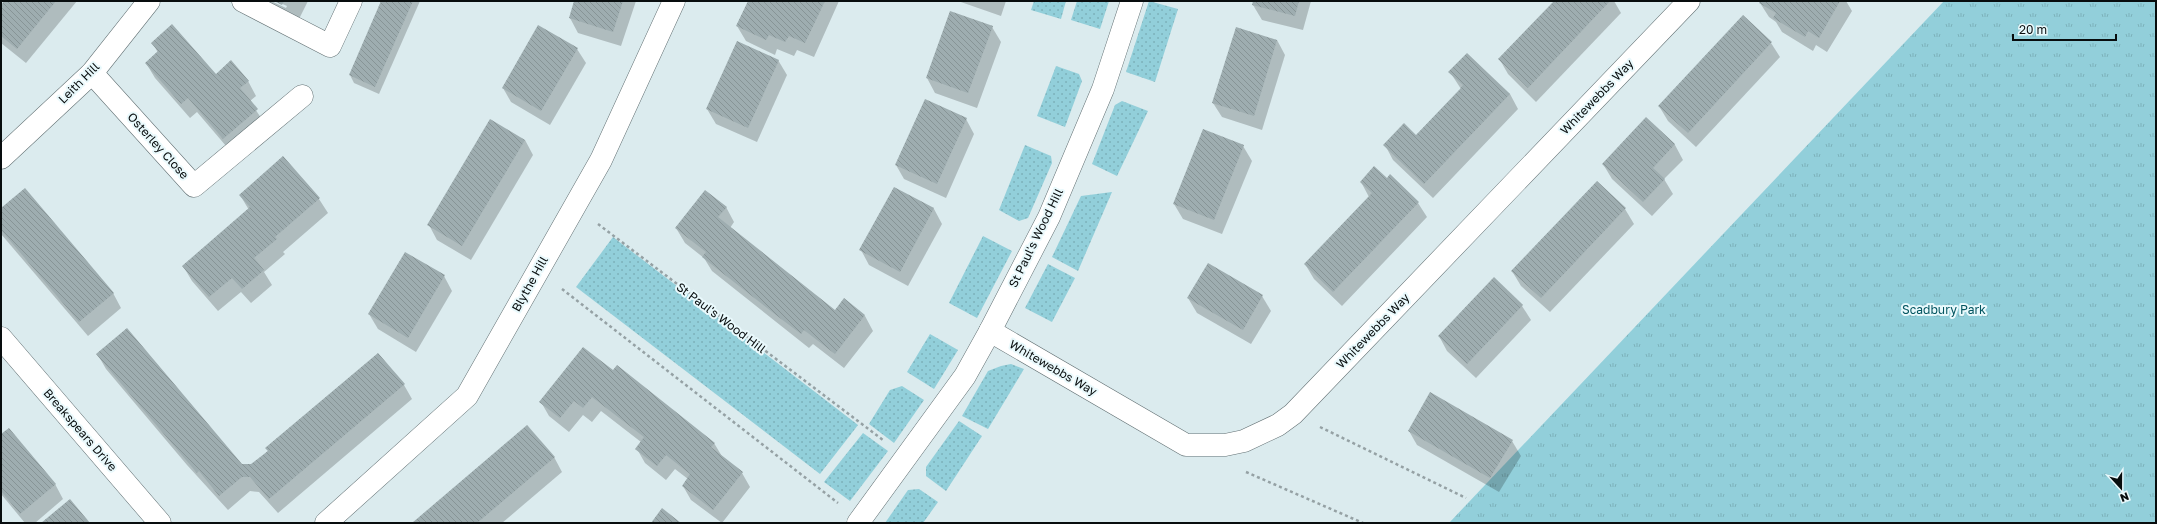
<svg xmlns="http://www.w3.org/2000/svg" width="2157" height="524" font-family="'Golos Text',sans-serif">
<style>
.grass{fill:url(#grass-dots)}
.park{fill:url(#park-tufts)}
.shadow{fill:#0003}
.building{fill:url(#building-back-hatch)}
.lines{fill:none;stroke-linecap:round;stroke-linejoin:round}
.minor-casing{stroke:#637174;stroke-width:23}
.path{stroke:#95a1a4;stroke-width:2.5;stroke-dasharray:3 3;stroke-linecap:butt}
.minor{stroke:#fff;stroke-width:22}
.labels{text-anchor:middle;stroke-width:4;stroke-linejoin:round;paint-order:stroke}
.street-label{font-size:12px;fill:#080d0e;stroke:#e9f9fc}
.park-label{font-size:12px;fill:#02545f;stroke:#e9f9fc}
</style>
<defs>
<pattern id="grass-dots" width="8" height="8" patternUnits="userSpaceOnUse"><rect width="8" height="8" fill="#92cfda"/><path d="M2 2h.1M6 6h.1" fill="none" stroke="#7cb1ba" stroke-width="1.8" stroke-linecap="round"/></pattern>
<pattern id="park-tufts" width="24" height="20" patternUnits="userSpaceOnUse"><rect width="24" height="20" fill="#92cfda"/><path d="M3 7l-1-3M5 7V3M7 7l1-3M15 17l-1-3M17 17v-4M19 17l1-3" fill="none" stroke="#7cb1ba"/></pattern>
<pattern id="building-back-hatch" width="6" height="6" patternUnits="userSpaceOnUse"><rect width="6" height="6" fill="#9eadb0"/><path d="M-1 5l2 2M0 0l6 6M5-1l2 2" fill="none" stroke="#879496"/></pattern>
</defs>
<rect width="100%" height="100%" fill="#dbebee"/>
<!-- grass -->
<g class="grass">
<path d="M1034 1H1066L1061 19 1031 10Z"/>
<path d="M1077 1H1109L1100 29 1071 20Z"/>
<path d="M1149 1 1178 9 1155 82 1126 72Z"/>
<path d="M1056 66 1079 74 1082 81 1065 127 1037 116Z"/>
<path d="M1122 101 1148 111 1117 176 1092 164 1115 105Z"/>
<path d="M1025 145 1051 156 1052 163 1028 218 1019 221 999 210Z"/>
<path d="M1112 192 1078 271 1052 257 1081 196Z"/>
<path d="M983 236 1012 251 977 318 949 303Z"/>
<path d="M613 237 858 425 820 474 576 287Z"/>
<path d="M1048 264 1075 278 1052 322 1025 308Z"/>
<path d="M930 334 958 350 934 389 907 372Z"/>
<path d="M1011 364 1024 369 988 429 962 416 988 371 1001 366Z"/>
<path d="M902 386 924 400 894 443 869 424 890 390Z"/>
<path d="M959 421 982 436 946 491 926 476V467Z"/>
<path d="M863 433 888 451 850 501 824 482Z"/>
<path d="M919 489 938 502 923 523H885L908 490Z"/>
</g>
<!-- park -->
<path class="park" d="M1944 1H2156V523H1449Z"/>
<!-- shadow -->
<g class="shadow">
<path d="M5 1H77L26 63 1 43V6Z"/>
<path d="M241 1H271L286 8 287 6 276 1H308L295 27Z"/>
<path d="M383 1H420L379 94 354 83 350 75Z"/>
<path d="M576 1H636L621 46 578 33 570 18Z"/>
<path d="M749 1H839L814 57 797 50 794 56 777 49 775 55 746 41 737 26Z"/>
<path d="M958 1H1006L1001 16Z"/>
<path d="M1254 1H1311L1303 30 1262 20 1253 5Z"/>
<path d="M1555 1H1614L1621 13 1536 102 1508 74 1500 60Z"/>
<path d="M1761 1H1846L1852 11 1827 52 1816 45 1813 51 1782 32 1776 22 1769 17 1760 3Z"/>
<path d="M950 12 992 27 1001 42 977 108 935 93 927 78Z"/>
<path d="M1277 40 1285 55 1262 130 1222 117 1213 103Z"/>
<path d="M153 43 216 76 248 81 256 96 250 101 265 124 232 153 197 112 190 118 155 78 146 63 158 53Z"/>
<path d="M1771 43 1780 57 1696 147 1668 121 1659 106Z"/>
<path d="M577 49 586 63 550 125 511 102 503 88Z"/>
<path d="M778 60 787 75 757 142 716 124 707 109Z"/>
<path d="M1450 72 1510 94 1518 109 1433 198 1393 160 1385 145 1416 136 1461 89Z"/>
<path d="M1646 118 1675 145 1683 160 1664 179 1673 194 1652 216 1612 179 1603 164Z"/>
<path d="M966 119 974 134 946 198 904 179 896 165Z"/>
<path d="M525 140 533 155 471 260 437 240 429 225Z"/>
<path d="M1243 146 1252 161 1222 234 1183 219 1174 204Z"/>
<path d="M283 158 319 199 328 213 283 252 285 254 264 272 272 285 251 303 241 292 218 311 192 281 183 266 249 210 240 195Z"/>
<path d="M1387 180 1418 203 1427 217 1342 306 1314 279 1305 264 1369 197 1361 182Z"/>
<path d="M1597 182 1625 209 1634 224 1550 312 1521 286 1512 271Z"/>
<path d="M894 188 934 209 942 224 908 286 869 265 861 250Z"/>
<path d="M726 207 734 222 730 228 835 311 844 300 865 316 873 331 844 368 813 344 809 348 712 271 704 258 685 243 676 228Z"/>
<path d="M1 209 113 293 121 308 88 336 1 234Z"/>
<path d="M444 276 452 291 416 352 378 329 369 314Z"/>
<path d="M1494 278 1522 306 1531 320 1476 378 1447 351 1439 336Z"/>
<path d="M1262 296 1271 311 1251 344 1197 313 1188 298Z"/>
<path d="M378 354 404 385 412 399 278 513 259 492 250 491 228 510 187 465 106 369 98 355 242 465 251 466Z"/>
<path d="M614 372 714 443 723 458 742 473 750 487 722 523 691 500 683 486 688 479 675 469 666 480 645 463 637 449 641 442 601 411 592 422 583 415 569 432 549 416 541 402Z"/>
<path d="M1409 431 1512 441 1521 456 1499 492 1417 445Z"/>
<path d="M1 436 55 484 63 499 35 523H25L1 494Z"/>
<path d="M554 457 562 472 502 523H414Z"/>
</g>
<!-- building -->
<g class="building">
<path d="M4 1H56L17 49 1 36V5Z"/>
<path d="M274 1H284L282 5Z"/>
<path d="M381 1H413L375 87 349 75Z"/>
<path d="M574 1H623L613 32 569 18Z"/>
<path d="M748 1H825L805 43 789 36 785 42 769 35 766 40 736 26Z"/>
<path d="M1253 1H1299L1295 16 1252 5Z"/>
<path d="M1554 1H1610L1528 88 1498 59Z"/>
<path d="M1760 1H1840L1819 38 1808 31 1805 37 1773 18 1776 13 1759 3Z"/>
<path d="M950 11 993 26 968 93 926 78Z"/>
<path d="M1743 15 1772 42 1688 133 1658 106Z"/>
<path d="M172 24 216 74 231 60 249 81 240 88 258 109 223 139 188 98 181 104 145 63 158 51 151 43Z"/>
<path d="M538 25 578 48 541 111 502 88Z"/>
<path d="M1236 27 1277 40 1254 116 1212 103Z"/>
<path d="M737 41 779 60 748 128 706 109Z"/>
<path d="M1467 53 1510 94 1424 184 1383 145 1404 123 1416 135 1460 89 1463 85 1448 72Z"/>
<path d="M925 99 967 118 937 184 895 165Z"/>
<path d="M1646 117 1675 144 1653 168 1665 179 1643 202 1602 164Z"/>
<path d="M490 119 525 140 462 246 427 225Z"/>
<path d="M1203 129 1244 145 1214 220 1173 204Z"/>
<path d="M283 156 320 198 275 237 277 239 254 258 264 270 242 289 232 278 209 297 182 266 250 207 239 195Z"/>
<path d="M1374 166 1387 178 1390 174 1419 202 1333 292 1304 264 1372 193 1360 182Z"/>
<path d="M1597 181 1626 208 1541 298 1511 271Z"/>
<path d="M894 187 934 208 900 272 859 250Z"/>
<path d="M25 188 114 293 79 322 1 230V208Z"/>
<path d="M705 190 727 207 718 217 835 310 844 298 865 315 835 354 804 330 801 334 776 315 702 257 706 252 675 228Z"/>
<path d="M405 252 445 275 408 338 368 314Z"/>
<path d="M1208 263 1263 295 1243 330 1187 298Z"/>
<path d="M1494 277 1523 305 1467 364 1438 336Z"/>
<path d="M127 328 242 464H251L268 451 265 448 378 353 405 384 269 499 250 477H242L219 496 199 471 197 473 96 354Z"/>
<path d="M583 347 613 370 617 365 715 443 711 447 743 472 713 510 682 486 690 474 666 455 657 466 635 449 644 437 592 397 583 408 574 401 560 418 539 402Z"/>
<path d="M1430 392 1513 440 1490 478 1408 431Z"/>
<path d="M527 425 555 457 477 523H412Z"/>
<path d="M9 428 56 484 20 514 1 491V434Z"/>
<path d="M70 499 90 523H41Z"/>
<path d="M662 508 681 523H651Z"/>
</g>
<g class="lines">
<!-- minor casing -->
<g class="minor-casing">
<g id="minor">
<path d="M243 1 330 46 351 1"/>
<path d="M92 73 194 186 302 96"/>
<path d="M1 158 92 73 149 1"/>
<path d="M990 331 1186 445H1225L1244 441 1278 425 1293 414 1689 1"/>
<path d="M1 338 160 523"/>
<path d="M326 523 467 396 601 160 674 1"/>
<path d="M858 523 965 376 990 331 1049 217 1103 89 1132 1"/>
</g>
</g>
<!-- path -->
<g class="path">
<path d="M598 224 883 440"/>
<path d="M562 289 838 503"/>
<path d="M1320 427 1466 498"/>
<path d="M1246 472 1363 523"/>
</g>
<!-- minor -->
<use href="#minor" class="minor"/>
</g>
<g class="labels">
<!-- street labels -->
<g class="street-label">
<text transform="translate(79 83) rotate(-45)" y="4">Leith Hill</text>
<text transform="translate(1597 97) rotate(-46)" y="4">Whitewebbs Way</text>
<text transform="translate(158 146) rotate(48)" y="4">Osterley Close</text>
<text transform="translate(1036 238) rotate(-64)" y="4">St Paul's Wood Hill</text>
<text transform="translate(530 284) rotate(-61)" y="4">Blythe Hill</text>
<text transform="translate(721 318) rotate(37)" y="4">St Paul's Wood Hill</text>
<text transform="translate(1373 331) rotate(-46)" y="4">Whitewebbs Way</text>
<text transform="translate(1053 368) rotate(30)" y="4">Whitewebbs Way</text>
<text transform="translate(80 430) rotate(49)" y="4">Breakspears Drive</text>
</g>
<!-- park labels -->
<g class="park-label">
<text x="1944" y="314">Scadbury Park</text>
</g>
</g>
<!-- border -->
<rect width="2157" height="524" fill="none" stroke="#080d0e" stroke-width="4"/>
<!-- north arrow -->
<g transform="translate(2121 488) rotate(159)" stroke="#e9f9fc" stroke-width="3" paint-order="stroke">
<path d="M0-3L7 15L0 10L-7 15Z" fill="#080d0e"/>
<text y="-6" font-size="11" font-weight="bold" text-anchor="middle" fill="#080d0e">N</text>
</g>
<!-- scale -->
<path d="M2013 34v6h103v-6" fill="none" stroke="#080d0e" stroke-width="2"/>
<text x="2019" y="34" font-size="12" fill="#080d0e" stroke="#e9f9fc" stroke-width="3" paint-order="stroke">20 m</text>
</svg>
